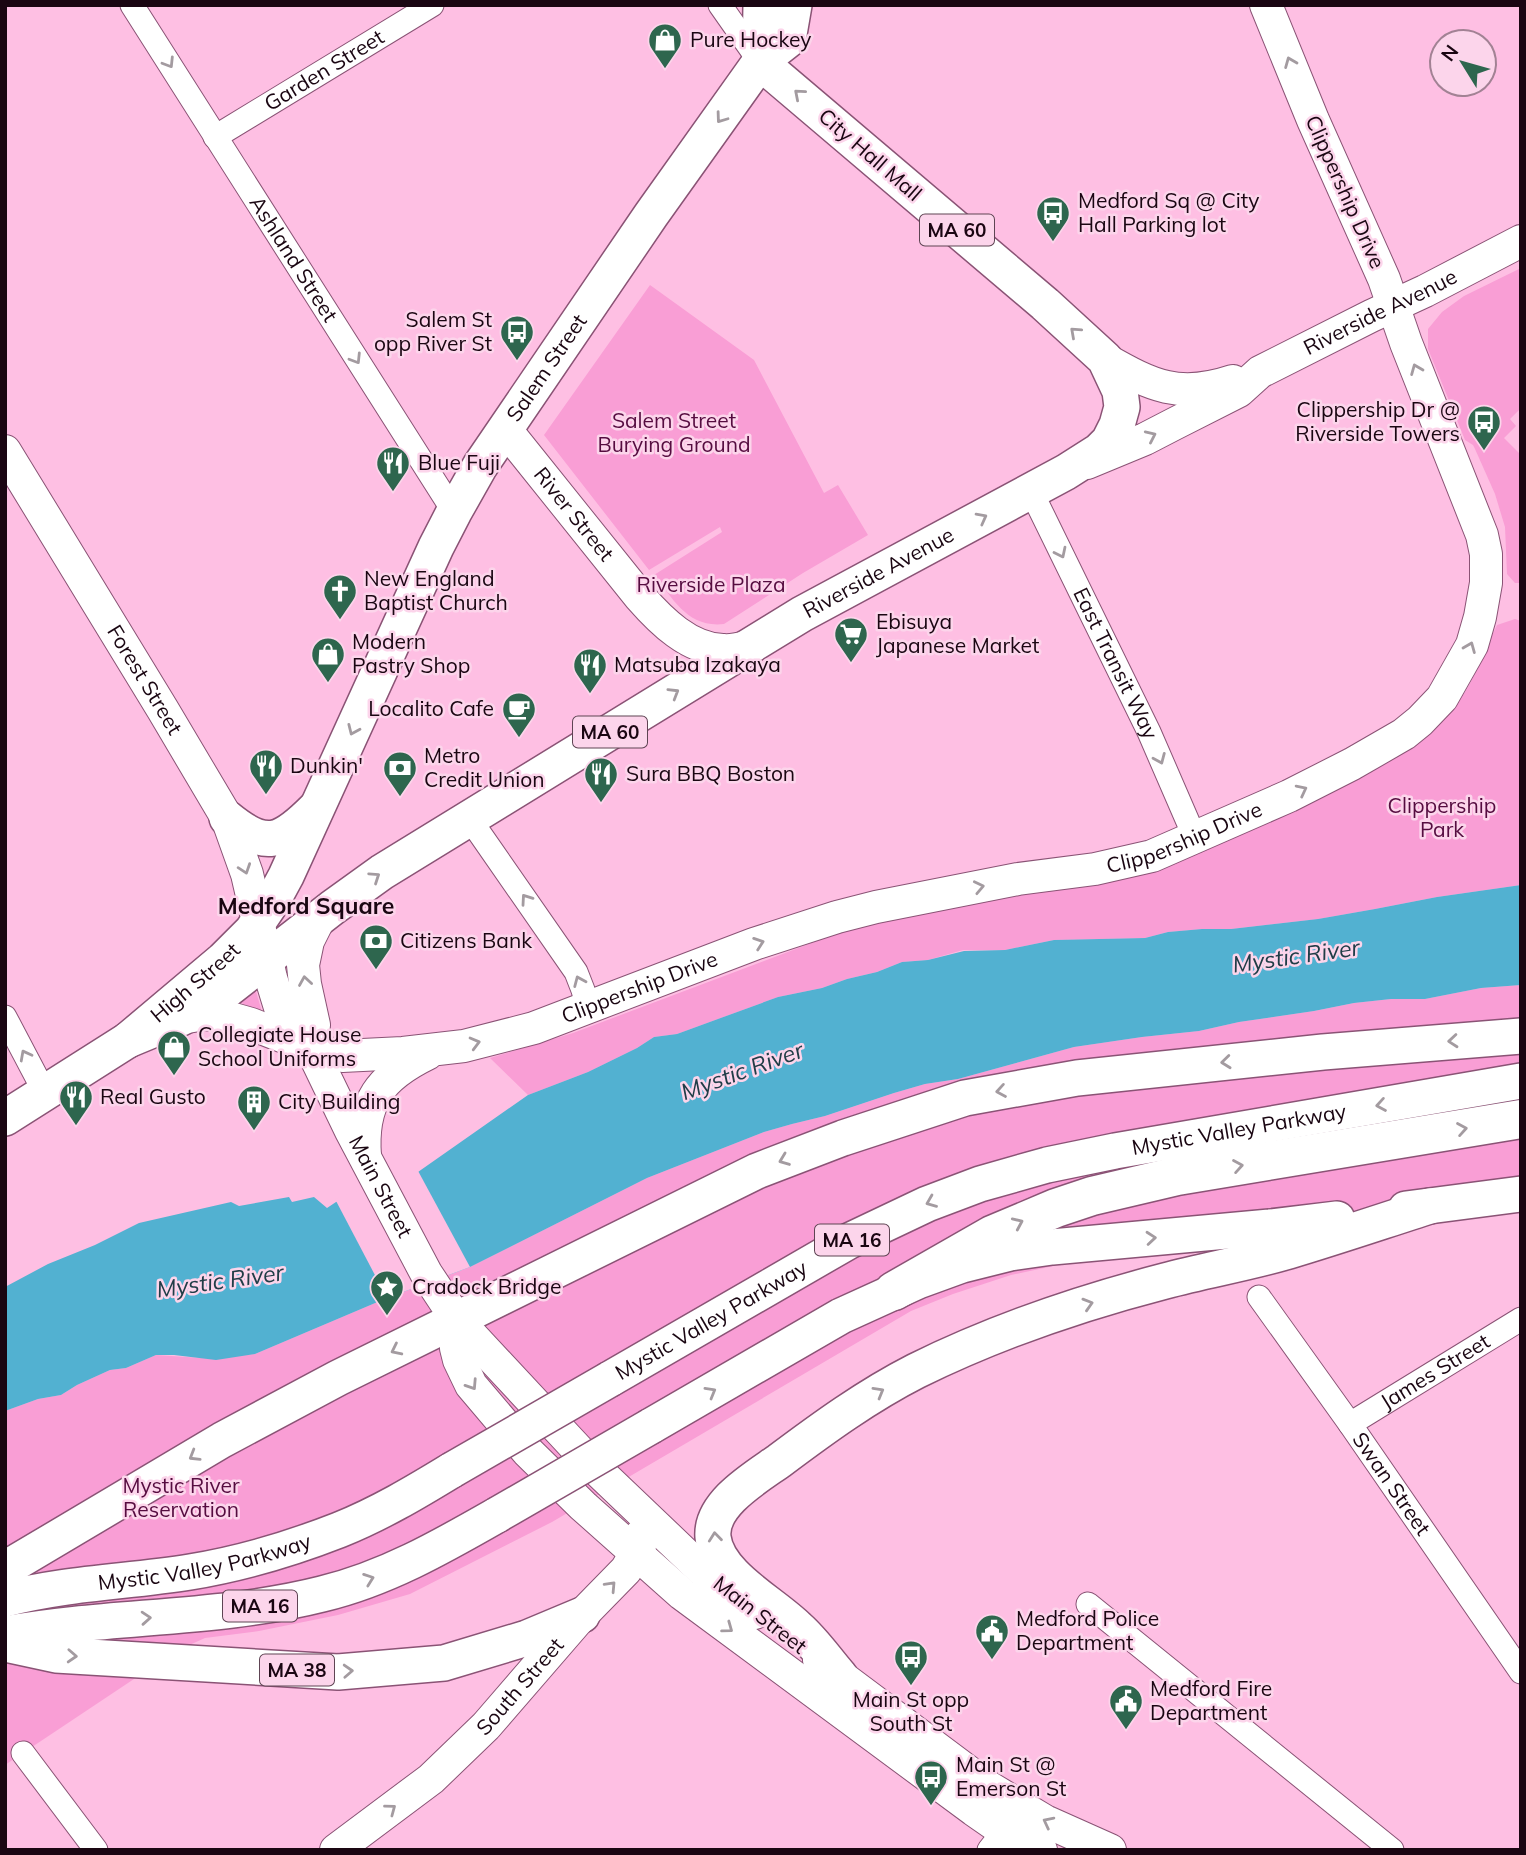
<svg xmlns="http://www.w3.org/2000/svg" width="1526" height="1855" font-family="Mulish,sans-serif">
<style>
.green{fill:#f99ed5}
.water{fill:#52b1d1}
.pier{fill:#febfe3}
.lines{fill:none;stroke-linecap:round;stroke-linejoin:round}
.street-casing{stroke:#8a5375;stroke-width:25}
.secondary-casing{stroke:#8a5375;stroke-width:34}
.primary-casing{stroke:#8a5375;stroke-width:38}
.highway-casing{stroke:#8a5375;stroke-width:41}
.street{stroke:#fff;stroke-width:23}
.secondary{stroke:#fff;stroke-width:32}
.primary{stroke:#fff;stroke-width:35}
.highway{stroke:#fff;stroke-width:38}
.primary-bridge-casing{stroke:#8a5375;stroke-width:38;stroke-linecap:butt}
.primary-bridge{stroke:#fff;stroke-width:35}
.oneway{stroke:#a39ba0}
.labels{text-anchor:middle;stroke-width:5;stroke-linejoin:round;paint-order:stroke}
.shield{fill:#fcd5eb;stroke:#5e4453;stroke-width:2}
.shield-label{font-size:19px;font-weight:bold;fill:#1a0612}
.poi-label{font-size:21px;fill:#1a0612;stroke:#fcd5eb;text-anchor:start}
.street-label{font-size:21px;fill:#1a0612;stroke:#fcd5eb}
.park-label{font-size:21px;fill:#560c40;stroke:#fcd5eb}
.neighbourhood-label{font-size:23px;font-weight:bold;fill:#1a0612;stroke:#fcd5eb}
.water-label{font-size:23px;font-style:italic;fill:#203d47;stroke:#fcd5eb}
</style>
<rect width="100%" height="100%" fill="#febfe3"/>
<!-- green -->
<g class="green">
<path d="M1521 268V408L1510 419 1516 426 1504 438 1521 455V583H1515L1507 574 1505 527 1495 494 1475 449 1473 445 1465 440 1428 349V329L1442 312 1464 296Z"/>
<path d="M650 285 754 360 824 493 838 485 868 535 803 573 724 624C688 628 674 600 654 575L722 532 720 527 649 570 544 435Z"/>
<path d="M1515 619 1521 621V885L1437 897 1375 909 1318 919 1231 929H1202L1168 932 1145 938 1054 940 1005 950H963L928 960 902 962 877 972 847 979 822 988 778 997 677 1034 654 1037 637 1048 588 1072 528 1095 490 1058 573 1033 846 930 970 901 1102 884 1145 871 1419 740C1434 728 1448 716 1459 701 1476 678 1484 650 1497 625Z"/>
<path d="M253 981 262 1012 232 999Z"/>
<path d="M1521 985V1194L1220 1251 1063 1264 1011 1275 953 1294 911 1311 552 1522 410 1594 338 1615 259 1631 205 1638 176 1651 5 1765V1411L38 1399 61 1395 77 1385 110 1370 126 1368 156 1355 202 1358 255 1354 387 1298 470 1267 647 1178 764 1132 792 1124 825 1116 894 1093 925 1084 958 1079 1074 1047 1142 1037 1199 1031 1239 1022 1314 1011 1354 1003 1391 999H1425L1481 988Z"/>
</g>
<!-- water -->
<path class="water" d="M1521 885V985L1481 988 1425 999H1391L1354 1003 1314 1011 1239 1022 1199 1031 1142 1037 1074 1047 958 1079 925 1084 894 1093 825 1116 792 1124 764 1132 647 1178 470 1267 387 1298 255 1354 216 1360 174 1355H156L126 1368 110 1370 77 1385 61 1395 38 1399 5 1411V1287L48 1264 95 1245 139 1223 231 1202 239 1206 289 1197 292 1202 314 1197 327 1208 336 1202 418 1172 528 1095 588 1072 637 1048 654 1037 677 1034 778 997 822 988 847 979 877 972 902 962 928 960 964 951 1005 950 1054 940 1145 938 1168 932 1202 929H1231L1318 919 1375 909 1437 897Z"/>
<!-- pier -->
<path class="pier" d="M417 1169 470 1267 387 1298 335 1199Z"/>
<g class="lines">
<!-- street casing -->
<g class="street-casing">
<g id="street">
<path id="s1" d="M132 5 454 512"/>
<path d="M720 5 760 62"/>
<path id="s2" d="M215 137 432 5"/>
<path id="s3" d="M1031 491 1149 732 1195 838"/>
<path d="M469 818 576 972 583 990 588 1009"/>
<path d="M5 1017 45 1093"/>
<path id="s4" d="M1259 1297 1350 1424 1521 1672"/>
<path id="s5" d="M1350 1424 1521 1319"/>
<path d="M1088 1604 1392 1850"/>
<path d="M23 1753 96 1850"/>
<path d="M989 1850 1004 1831"/>
</g>
</g>
<!-- secondary casing -->
<g class="secondary-casing">
<g id="secondary">
<path d="M1105 359C1152 386 1179 399 1233 381"/>
<path id="s6" d="M506 430 640 597C661 621 689 649 723 650 733 651 742 648 751 646"/>
<path id="s7" d="M5 451 163 710 227 818 247 874 271 978 282 1014 294 1033 311 1048 351 1131 426 1273 457 1320 593 1466 701 1569 733 1597 755 1613"/>
<path id="s8" d="M1087 463 1145 439 1174 424 1239 391 1260 372 1371 316 1425 291 1521 241"/>
<path id="s9" d="M181 1018 205 1014 230 1018 251 1024 320 1051 342 1056 403 1053 464 1046 534 1028 754 944 837 917 876 907 1018 879 1095 869 1152 856 1289 796 1352 764 1404 734 1420 721 1442 698 1472 645 1480 617 1486 583V554L1482 535 1406 343 1384 279 1313 120 1266 5"/>
<path d="M311 1048 314 1025 305 984 303 965 308 941 320 917"/>
<path d="M365 1156C361 1102 380 1077 427 1054"/>
<path d="M457 1320 456 1348 459 1360 471 1385 527 1451 583 1506 682 1594 974 1810 1020 1842 1041 1850"/>
<path d="M819 1660 990 1788 1045 1821 1110 1850"/>
<path id="s10" d="M336 1850 431 1779 486 1726 582 1615 626 1570 640 1546 641 1535"/>
</g>
</g>
<!-- primary casing -->
<g class="primary-casing">
<g id="primary">
<path d="M760 62 761 5"/>
<path d="M227 818C266 850 281 843 315 809"/>
<path id="s11" d="M128 1040 181 1018 218 997 332 908 382 872 802 614 1066 472 1099 451 1109 441 1117 425 1122 407 1120 391 1105 359 1045 304 760 62"/>
<path id="s12" d="M5 1118 128 1040 223 960 252 931 273 900 286 876 436 547 454 512 480 466 651 215 760 62 788 40 794 5"/>
<path d="M1406 1209 1521 1194"/>
<path id="s13" d="M610 1379 849 1241 927 1204 980 1184 1047 1165 1115 1151 1521 1081"/>
<path d="M651 1426 841 1316 918 1281 962 1265 1010 1253 1052 1247 1270 1227 1337 1219"/>
<path d="M5 1569 222 1440 338 1378 757 1171 843 1138 965 1098 1077 1078 1323 1052 1521 1036"/>
<path id="s14" d="M5 1599C66 1583 128 1582 190 1572 239 1564 293 1548 339 1530 379 1514 416 1492 452 1470"/>
<path d="M5 1634C110 1615 219 1620 322 1594 385 1579 441 1547 497 1515"/>
<path d="M5 1644 56 1655 338 1672 444 1663 527 1638 582 1615"/>
<path d="M840 1676C826 1660 814 1642 798 1628 773 1603 717 1575 713 1537 710 1504 755 1478 779 1461 823 1428 867 1396 916 1371 995 1332 1080 1303 1165 1281 1206 1270 1248 1263 1289 1251 1336 1237 1383 1221 1430 1206"/>
</g>
</g>
<!-- highway casing -->
<g class="highway-casing">
<path id="highway" d="M894 1291 992 1235 1056 1208 1092 1196 1177 1176 1521 1119"/>
</g>
<!-- street -->
<use href="#street" class="street"/>
<!-- secondary -->
<use href="#secondary" class="secondary"/>
<!-- primary -->
<use href="#primary" class="primary"/>
<!-- highway -->
<use href="#highway" class="highway"/>
<!-- primary-bridge casing -->
<g class="primary-bridge-casing">
<g id="primary-bridge">
<path d="M452 1470 610 1379"/>
<path d="M497 1515 651 1426"/>
</g>
</g>
<!-- primary-bridge -->
<use href="#primary-bridge" class="primary-bridge"/>
</g>
<!-- one-way arrows -->
<defs><path id="oneway-chevron" d="M-2-3.5L2.5 0L-2 3.5" fill="none" stroke-width="1.6" stroke-linecap="round" stroke-linejoin="round" transform="scale(1.75)"/></defs>
<g class="oneway">
<use href="#oneway-chevron" transform="translate(1290 62) rotate(-112)"/>
<use href="#oneway-chevron" transform="translate(169 63) rotate(58)"/>
<use href="#oneway-chevron" transform="translate(799 94) rotate(-139)"/>
<use href="#oneway-chevron" transform="translate(721 118) rotate(126)"/>
<use href="#oneway-chevron" transform="translate(1075 332) rotate(-138)"/>
<use href="#oneway-chevron" transform="translate(356 359) rotate(58)"/>
<use href="#oneway-chevron" transform="translate(1416 369) rotate(-112)"/>
<use href="#oneway-chevron" transform="translate(1151 436) rotate(-25)"/>
<use href="#oneway-chevron" transform="translate(982 518) rotate(-28)"/>
<use href="#oneway-chevron" transform="translate(1061 553) rotate(64)"/>
<use href="#oneway-chevron" transform="translate(1470 647) rotate(-68)"/>
<use href="#oneway-chevron" transform="translate(674 693) rotate(-31)"/>
<use href="#oneway-chevron" transform="translate(353 730) rotate(114)"/>
<use href="#oneway-chevron" transform="translate(1160 759) rotate(67)"/>
<use href="#oneway-chevron" transform="translate(1302 790) rotate(-27)"/>
<use href="#oneway-chevron" transform="translate(245 869) rotate(71)"/>
<use href="#oneway-chevron" transform="translate(375 877) rotate(-34)"/>
<use href="#oneway-chevron" transform="translate(979 887) rotate(-12)"/>
<use href="#oneway-chevron" transform="translate(526 899) rotate(-125)"/>
<use href="#oneway-chevron" transform="translate(759 943) rotate(-19)"/>
<use href="#oneway-chevron" transform="translate(305 981) rotate(-99)"/>
<use href="#oneway-chevron" transform="translate(579 981) rotate(-113)"/>
<use href="#oneway-chevron" transform="translate(1453 1041) rotate(175)"/>
<use href="#oneway-chevron" transform="translate(475 1043) rotate(-15)"/>
<use href="#oneway-chevron" transform="translate(25 1055) rotate(-118)"/>
<use href="#oneway-chevron" transform="translate(1226 1062) rotate(174)"/>
<use href="#oneway-chevron" transform="translate(1001 1091) rotate(170)"/>
<use href="#oneway-chevron" transform="translate(1381 1105) rotate(170)"/>
<use href="#oneway-chevron" transform="translate(1462 1129) rotate(-10)"/>
<use href="#oneway-chevron" transform="translate(784 1160) rotate(159)"/>
<use href="#oneway-chevron" transform="translate(1238 1166) rotate(-10)"/>
<use href="#oneway-chevron" transform="translate(931 1202) rotate(158)"/>
<use href="#oneway-chevron" transform="translate(1018 1223) rotate(-24)"/>
<use href="#oneway-chevron" transform="translate(1151 1238) rotate(-5)"/>
<use href="#oneway-chevron" transform="translate(1088 1304) rotate(-17)"/>
<use href="#oneway-chevron" transform="translate(396 1350) rotate(154)"/>
<use href="#oneway-chevron" transform="translate(472 1385) rotate(57)"/>
<use href="#oneway-chevron" transform="translate(711 1392) rotate(-30)"/>
<use href="#oneway-chevron" transform="translate(879 1392) rotate(-30)"/>
<use href="#oneway-chevron" transform="translate(194 1456) rotate(149)"/>
<use href="#oneway-chevron" transform="translate(715 1537) rotate(-96)"/>
<use href="#oneway-chevron" transform="translate(369 1579) rotate(-20)"/>
<use href="#oneway-chevron" transform="translate(611 1586) rotate(-47)"/>
<use href="#oneway-chevron" transform="translate(146 1618) rotate(-4)"/>
<use href="#oneway-chevron" transform="translate(728 1628) rotate(36)"/>
<use href="#oneway-chevron" transform="translate(72 1656) rotate(3)"/>
<use href="#oneway-chevron" transform="translate(348 1671) rotate(-3)"/>
<use href="#oneway-chevron" transform="translate(391 1809) rotate(-37)"/>
<use href="#oneway-chevron" transform="translate(1048 1822) rotate(-153)"/>
</g>
<!-- icons -->
<defs>
<g id="shop-pin" transform="scale(1.75)"><path d="M0 17L-7.5 6A9.5 9.5 0 1 1 7.5 6Z" fill="#2e664e" stroke="#fcd5eb"/><path d="M-5-2.5h2.3a2.7 3.5 0 0 1 5.4 0H5L5.5 6h-11ZM-1.5-2.5h3a1.5 2.3 0 0 0-3 0Z" fill="#fff"/></g>
<g id="bus-pin" transform="scale(1.75)"><path d="M0 17L-7.5 6A9.5 9.5 0 1 1 7.5 6Z" fill="#2e664e" stroke="#fcd5eb"/><path d="M-5-6H5V4H4V6H2V4H-2V6H-4V4H-5ZM-3.5-4V0h7V-4ZM-3.5 1.2v1.5H-2V1.2ZM2 1.2v1.5H3.5V1.2Z" fill="#fff"/></g>
<g id="restaurant-pin" transform="scale(1.75)"><path d="M0 17L-7.5 6A9.5 9.5 0 1 1 7.5 6Z" fill="#2e664e" stroke="#fcd5eb"/><path d="M-5-6h1v4h1v-4h1v4h1v-4h1v5L-1.5 .5V6h-2V.5L-5-1ZM5-6V6H3V1.5H1.5Q1.5-4 5-6Z" fill="#fff"/></g>
<g id="church-pin" transform="scale(1.75)"><path d="M0 17L-7.5 6A9.5 9.5 0 1 1 7.5 6Z" fill="#2e664e" stroke="#fcd5eb"/><path d="M-1.2-6h2.4v3.5h3.3v2.4h-3.3V6h-2.4V-.1h-3.3v-2.4h3.3Z" fill="#fff"/></g>
<g id="supermarket-pin" transform="scale(1.75)"><path d="M0 17L-7.5 6A9.5 9.5 0 1 1 7.5 6Z" fill="#2e664e" stroke="#fcd5eb"/><path d="M-6-5.5h2.5l.6 2H6L4.5 2H-2.5L-4.4-4H-6ZM-1.5 3.2a1.3 1.3 0 1 0 .1 0ZM3 3.2a1.3 1.3 0 1 0 .1 0Z" fill="#fff"/></g>
<g id="cafe-pin" transform="scale(1.75)"><path d="M0 17L-7.5 6A9.5 9.5 0 1 1 7.5 6Z" fill="#2e664e" stroke="#fcd5eb"/><path d="M-5.5-4.5H6V0H3Q3 3.5 0 3.5H-2.5Q-5.5 3.5-5.5 0ZM3-3.2v2h1.7v-2ZM-6 4.5H4V6H-6Z" fill="#fff"/></g>
<g id="bank-pin" transform="scale(1.75)"><path d="M0 17L-7.5 6A9.5 9.5 0 1 1 7.5 6Z" fill="#2e664e" stroke="#fcd5eb"/><path d="M-6-4H6V4H-6ZM0-2.3a2.3 2.3 0 1 0 0 4.6a2.3 2.3 0 1 0 0-4.6Z" fill="#fff"/></g>
<g id="building-pin" transform="scale(1.75)"><path d="M0 17L-7.5 6A9.5 9.5 0 1 1 7.5 6Z" fill="#2e664e" stroke="#fcd5eb"/><path d="M-4-6H4V6H1V3H-1V6H-4ZM-2.5-4.3h1.7v1.8h-1.7ZM.8-4.3h1.7v1.8H.8ZM-2.5-1h1.7V.8h-1.7ZM.8-1h1.7V.8H.8Z" fill="#fff"/></g>
<g id="sight-pin" transform="scale(1.75)"><path d="M0 17L-7.5 6A9.5 9.5 0 1 1 7.5 6Z" fill="#2e664e" stroke="#fcd5eb"/><path d="M0-6L1.8-2.2L6-1.7L2.9 1.2L3.7 5.4L0 3.3L-3.7 5.4L-2.9 1.2L-6-1.7L-1.8-2.2Z" fill="#fff"/></g>
<g id="civic-pin" transform="scale(1.75)"><path d="M0 17L-7.5 6A9.5 9.5 0 1 1 7.5 6Z" fill="#2e664e" stroke="#fcd5eb"/><path d="M-.6-6.5H3V-4.5H.6V-3L4-1V1h2V6H-6V1h2V-1L-.6-3ZM-1.2 2.5V6h2.4V2.5Z" fill="#fff"/></g>
</defs>
<g fill-rule="evenodd">
<use href="#shop-pin" x="665" y="40"/>
<use href="#bus-pin" x="1053" y="213"/>
<use href="#bus-pin" x="517" y="332"/>
<use href="#bus-pin" x="1484" y="422"/>
<use href="#restaurant-pin" x="393" y="463"/>
<use href="#church-pin" x="340" y="591"/>
<use href="#supermarket-pin" x="851" y="634"/>
<use href="#shop-pin" x="328" y="654"/>
<use href="#restaurant-pin" x="590" y="665"/>
<use href="#cafe-pin" x="519" y="709"/>
<use href="#restaurant-pin" x="266" y="766"/>
<use href="#bank-pin" x="400" y="768"/>
<use href="#restaurant-pin" x="601" y="774"/>
<use href="#bank-pin" x="376" y="941"/>
<use href="#shop-pin" x="174" y="1047"/>
<use href="#restaurant-pin" x="76" y="1097"/>
<use href="#building-pin" x="254" y="1102"/>
<use href="#sight-pin" x="387" y="1287"/>
<use href="#civic-pin" x="992" y="1631"/>
<use href="#bus-pin" x="911" y="1657"/>
<use href="#civic-pin" x="1126" y="1701"/>
<use href="#bus-pin" x="931" y="1777"/>
</g>
<g class="labels">
<!-- shield labels -->
<g class="shield">
<rect x="920" y="214.5" width="74" height="31" rx="5"/>
<rect x="573" y="716.5" width="74" height="31" rx="5"/>
<rect x="815" y="1224.5" width="74" height="31" rx="5"/>
<rect x="223" y="1590.5" width="74" height="31" rx="5"/>
<rect x="260" y="1654.5" width="74" height="31" rx="5"/>
</g>
<g class="shield-label">
<text x="957" y="237">MA 60</text>
<text x="610" y="739">MA 60</text>
<text x="852" y="1247">MA 16</text>
<text x="260" y="1613">MA 16</text>
<text x="297" y="1677">MA 38</text>
</g>
<!-- poi labels -->
<g class="poi-label">
<text x="690" y="47">Pure Hockey</text>
<text x="1078" y="208">Medford Sq @ City<tspan x="1078" dy="24">Hall Parking lot</tspan></text>
<text x="492" y="327" text-anchor="end">Salem St<tspan x="492" dy="24">opp River St</tspan></text>
<text x="1460" y="417" text-anchor="end">Clippership Dr @<tspan x="1460" dy="24">Riverside Towers</tspan></text>
<text x="418" y="470">Blue Fuji</text>
<text x="364" y="586">New England<tspan x="364" dy="24">Baptist Church</tspan></text>
<text x="876" y="629">Ebisuya<tspan x="876" dy="24">Japanese Market</tspan></text>
<text x="352" y="649">Modern<tspan x="352" dy="24">Pastry Shop</tspan></text>
<text x="614" y="672">Matsuba Izakaya</text>
<text x="494" y="716" text-anchor="end">Localito Cafe</text>
<text x="424" y="763">Metro<tspan x="424" dy="24">Credit Union</tspan></text>
<text x="290" y="773">Dunkin'</text>
<text x="626" y="781">Sura BBQ Boston</text>
<text x="400" y="948">Citizens Bank</text>
<text x="198" y="1042">Collegiate House<tspan x="198" dy="24">School Uniforms</tspan></text>
<text x="100" y="1104">Real Gusto</text>
<text x="278" y="1109">City Building</text>
<text x="412" y="1294">Cradock Bridge</text>
<text x="1016" y="1626">Medford Police<tspan x="1016" dy="24">Department</tspan></text>
<text x="1150" y="1696">Medford Fire<tspan x="1150" dy="24">Department</tspan></text>
<text x="911" y="1707" text-anchor="middle">Main St opp<tspan x="911" dy="24">South St</tspan></text>
<text x="956" y="1772">Main St @<tspan x="956" dy="24">Emerson St</tspan></text>
</g>
<!-- street labels -->
<g class="street-label">
<text dy="7" stroke="none"><textPath href="#s2" startOffset="128">Garden Street</textPath></text>
<text transform="translate(870 155) rotate(41)" y="7">City Hall Mall</text>
<text transform="translate(1345 192) rotate(66)" y="7">Clippership Drive</text>
<text dy="7" stroke="none"><textPath href="#s1" startOffset="301">Ashland Street</textPath></text>
<text dy="7" stroke="none"><textPath href="#s8" startOffset="331">Riverside Avenue</textPath></text>
<text dy="7" stroke="none"><textPath href="#s12" startOffset="948">Salem Street</textPath></text>
<text dy="7" stroke="none"><textPath href="#s6" startOffset="108">River Street</textPath></text>
<text dy="7" stroke="none"><textPath href="#s11" startOffset="886">Riverside Avenue</textPath></text>
<text dy="7" stroke="none"><textPath href="#s3" startOffset="192">East Transit Way</textPath></text>
<text dy="7" stroke="none"><textPath href="#s7" startOffset="268">Forest Street</textPath></text>
<text dy="7" stroke="none"><textPath href="#s9" startOffset="1043">Clippership Drive</textPath></text>
<text dy="7" stroke="none"><textPath href="#s12" startOffset="234">High Street</textPath></text>
<text dy="7" stroke="none"><textPath href="#s9" startOffset="476">Clippership Drive</textPath></text>
<text dy="7" stroke="none"><textPath href="#s13" startOffset="684">Mystic Valley Parkway</textPath></text>
<text dy="7" stroke="none"><textPath href="#s7" startOffset="833">Main Street</textPath></text>
<text dy="7" stroke="none"><textPath href="#s13" startOffset="117">Mystic Valley Parkway</textPath></text>
<text dy="7" stroke="none"><textPath href="#s5" startOffset="100">James Street</textPath></text>
<text dy="7" stroke="none"><textPath href="#s4" startOffset="229">Swan Street</textPath></text>
<text dy="7" stroke="none"><textPath href="#s14" startOffset="203">Mystic Valley Parkway</textPath></text>
<text transform="translate(760 1615) rotate(38)" y="7">Main Street</text>
<text dy="7" stroke="none"><textPath href="#s10" startOffset="247">South Street</textPath></text>
</g>
<!-- park labels -->
<g class="park-label">
<text x="674" y="428">Salem Street<tspan x="674" dy="24">Burying Ground</tspan></text>
<text x="711" y="592">Riverside Plaza</text>
<text x="1442" y="813">Clippership<tspan x="1442" dy="24">Park</tspan></text>
<text x="181" y="1493">Mystic River<tspan x="181" dy="24">Reservation</tspan></text>
</g>
<!-- neighbourhood labels -->
<g class="neighbourhood-label">
<text x="306" y="914">Medford Square</text>
</g>
<!-- water labels -->
<g class="water-label">
<text transform="translate(1296 956) rotate(-8)" y="8">Mystic River</text>
<text transform="translate(742 1071) rotate(-20)" y="8">Mystic River</text>
<text transform="translate(220 1281) rotate(-8)" y="8">Mystic River</text>
</g>
</g>
<!-- border -->
<rect width="1526" height="1855" fill="none" stroke="#1a0612" stroke-width="14"/>
<!-- north arrow -->
<g transform="translate(1463 63) rotate(307)"><circle r="33" fill="#fcd5eb" stroke="#a28294" stroke-width="2"/>
<path d="M0-5L12 26L0 18L-12 26Z" fill="#2e664e"/>
<text y="-10" font-size="19" font-weight="bold" text-anchor="middle" fill="#1a0612">N</text>
</g>
</svg>
